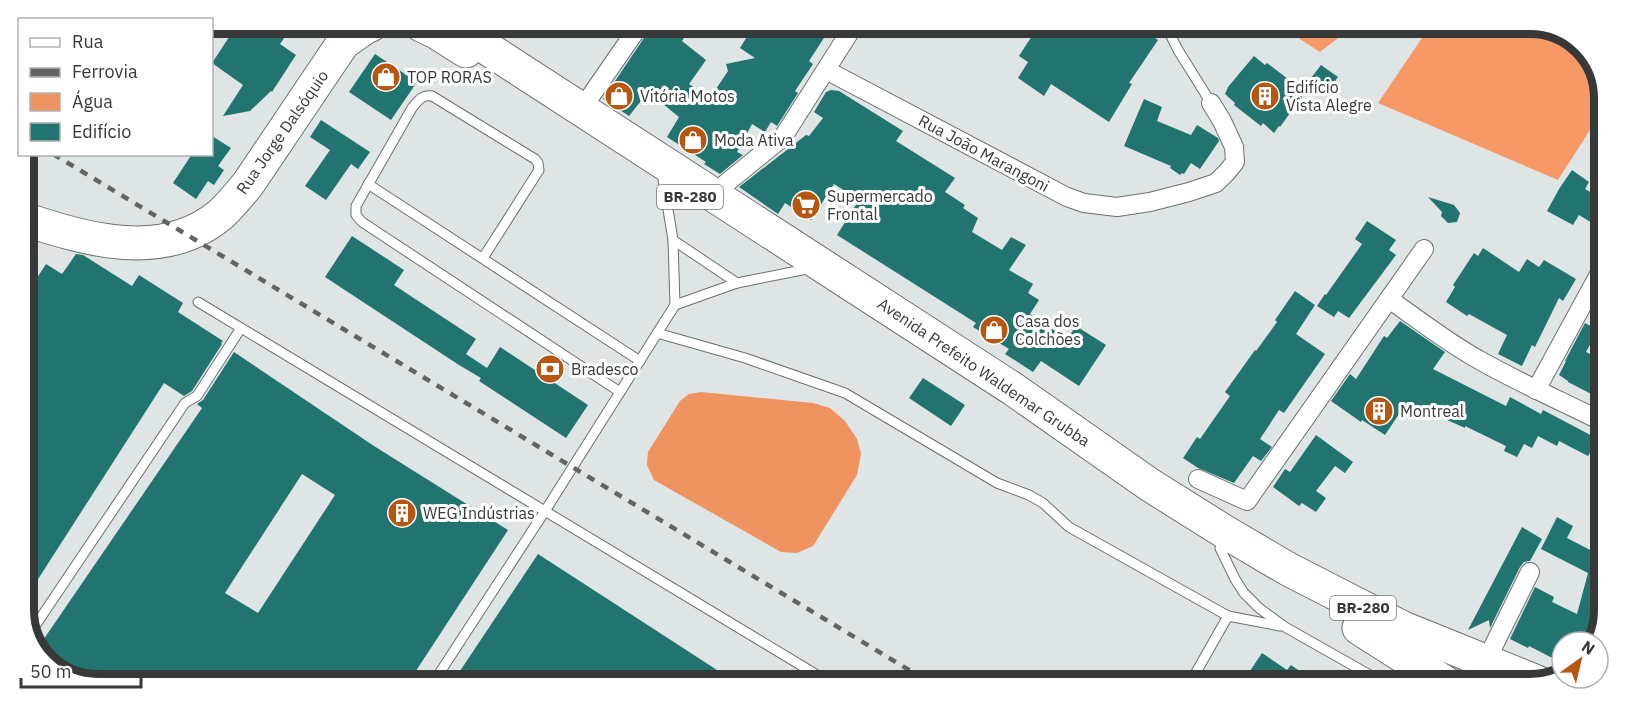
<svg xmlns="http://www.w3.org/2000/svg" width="1628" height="708" font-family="'IBM Plex Sans',sans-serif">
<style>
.green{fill:#feaf84}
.forest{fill:#f69966}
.water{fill:#ef9360}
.building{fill:#21746f;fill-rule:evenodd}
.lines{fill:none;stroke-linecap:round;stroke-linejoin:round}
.lane-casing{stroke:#6b7070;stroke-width:11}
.street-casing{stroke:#6b7070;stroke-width:20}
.highway-casing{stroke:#6b7070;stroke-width:35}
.lane{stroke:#fff;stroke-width:9}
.street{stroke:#fff;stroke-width:18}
.highway{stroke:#fff;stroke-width:33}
.rail{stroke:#626564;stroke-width:4.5;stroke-dasharray:8 8;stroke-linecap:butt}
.labels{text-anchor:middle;stroke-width:6;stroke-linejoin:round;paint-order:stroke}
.shield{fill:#fff;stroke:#737474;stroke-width:1.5}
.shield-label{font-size:15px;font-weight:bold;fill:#373939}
.poi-label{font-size:16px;fill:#373939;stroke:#fff;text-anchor:start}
.street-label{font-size:16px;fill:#373939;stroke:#fff}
.rim{fill:none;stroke:#373939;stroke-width:8}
</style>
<rect width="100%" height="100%" fill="#dfe5e4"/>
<!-- green -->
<path class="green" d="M1431 656 1487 675 1480 684H1467Z"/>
<!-- forest -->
<g class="forest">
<path d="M1283 28 1350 29 1320 52Z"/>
<path d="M1428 29 1558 30 1589 53 1604 93V108L1558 180 1378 103Z"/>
</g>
<!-- water -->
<path class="water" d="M701 392 813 403 830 408 845 421 857 439 861 454 857 475 813 546 797 553 781 552 654 480 647 465 648 452 680 401 689 394Z"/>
<!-- building -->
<g class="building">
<path d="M237 25H293L280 44 296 55 272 92 271 91 250 111 223 116 243 85 212 63Z"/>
<path d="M650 26H692L682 41 706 60 689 84 710 98 728 71 726 64 755 58 740 48 748 35 734 26 831 27 809 61 813 64 795 91 798 93 777 126 771 122 765 132 752 124 737 152 743 155 720 174 704 164 706 162 667 137 679 117 648 92 629 116 603 99 648 32Z"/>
<path d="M1037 28H1140L1158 40 1129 83 1132 84 1109 122 1051 84 1044 96 1018 78 1028 62 1019 56Z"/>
<path d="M375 54 417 82 391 120 349 92Z"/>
<path d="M1254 56 1265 65 1267 63 1305 92 1280 127 1279 126 1274 133 1263 123 1261 126 1234 105 1235 103 1225 94 1228 87Z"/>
<path d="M1321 65 1338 77 1325 95 1308 82Z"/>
<path d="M831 90 839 91 903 131 896 141 955 178 945 192 965 205 963 208 978 218 972 232 1002 250 1011 237 1026 245 1009 270 1033 284 1028 293 1039 300 1030 314 1067 339 1076 326 1106 345 1079 386 1041 361 1033 372 1005 354 1009 349 973 327 976 323 837 235 859 200 834 184 811 220 785 203 778 214 739 187 806 135 809 136 823 118 814 112 826 92Z"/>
<path d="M1144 99 1162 107 1157 121 1191 135 1197 125 1218 138 1219 141 1200 169 1191 163 1184 174 1182 173 1180 175 1170 168 1171 166 1124 146Z"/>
<path d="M321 120 370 152 358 169 351 164 326 200 305 186 330 150 310 137Z"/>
<path d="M212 136 231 148 218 166 224 170 214 185 208 181 196 199 173 183 192 154H212Z"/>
<path d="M1572 170 1589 182 1585 189 1603 199 1602 229 1579 215 1573 225 1547 211 1559 189Z"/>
<path d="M1428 197 1454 205 1460 213 1457 222 1448 223 1441 216 1442 212Z"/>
<path d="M1367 221 1396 240 1389 250 1396 255 1349 318 1338 311 1334 317 1317 306 1325 294 1326 295 1362 244 1355 239Z"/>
<path d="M352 236 404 270 394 285 476 339 466 354 487 368 500 347 588 405 566 438 479 381 481 378 459 365 325 277Z"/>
<path d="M1483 248 1519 272 1527 259 1539 267 1544 260 1576 279 1563 301 1559 298 1535 347 1532 345 1522 366 1498 354 1507 335 1469 314 1467 316 1446 302 1455 287 1453 285 1474 253 1478 256Z"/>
<path d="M76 254 83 255 132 286 139 275 183 303 178 312 223 341 221 343 222 344 192 391 184 396 164 383 24 601V298L46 264 62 274Z"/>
<path d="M1295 291 1315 305 1296 334 1325 354 1284 413 1279 410 1260 439 1272 447 1261 461 1253 456 1234 483 1198 468 1183 458 1197 437 1200 439 1230 396 1225 392 1255 350 1256 351 1277 322 1275 320Z"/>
<path d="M1400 321 1445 352 1433 369 1506 406 1510 397 1541 414 1543 410 1600 440V458L1590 453 1588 456 1559 441 1557 446 1538 436 1532 448 1524 444 1517 457 1504 451 1506 446 1465 426V428L1407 402 1385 435 1362 420 1361 422 1331 401 1350 374 1356 379 1384 336 1387 338Z"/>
<path d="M1585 323 1598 330 1586 352 1601 359V399L1568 382V381L1559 375 1566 361H1565Z"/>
<path d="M234 352 374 446 508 530 410 680 70 678 39 655 37 649 202 408 197 404 203 400ZM302 474 335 495 258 613 225 593Z"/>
<path d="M923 378 965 405 951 426 909 398Z"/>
<path d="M1316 435 1353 462 1345 473 1335 466 1316 491 1326 498 1316 512 1302 503 1299 506 1273 487 1285 469 1290 472Z"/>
<path d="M1557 517 1573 526 1567 538 1594 552 1595 547H1599V616L1586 642H1562V663L1529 646 1528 648 1510 639 1535 587 1554 597 1552 602 1577 614 1588 573 1541 549Z"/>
<path d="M1522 527 1542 539 1530 561 1524 562 1520 567 1490 628 1489 620 1468 630Z"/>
<path d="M538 554 734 681 454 680Z"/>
<path d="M1262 653 1287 670 1291 665 1317 683H1242Z"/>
</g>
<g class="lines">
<!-- lane casing -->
<g class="lane-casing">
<g id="lane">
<path d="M1167 28 1178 50 1211 103"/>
<path d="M663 179 673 240 675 305 737 283 802 270"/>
<path d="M368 184 640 361"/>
<path d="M673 240 737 283"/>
<path d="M483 258 539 170 538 163 535 159 432 96C422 94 418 101 412 108L356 206V215L362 222 620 392"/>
<path d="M198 302 827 681"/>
<path d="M657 333 745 358 845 393 997 483 1029 495 1043 503 1069 527 1228 616"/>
<path d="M1220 548 1235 579 1244 593 1259 608 1285 627 1384 683"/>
<path d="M31 632 185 403 197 396 241 328"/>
<path d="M435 680 545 511 675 305"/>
<path d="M1190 683 1228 616 1280 626"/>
</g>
</g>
<!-- street casing -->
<g class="street-casing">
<g id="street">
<path d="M826 70 1067 197 1084 203 1117 207 1150 202 1189 192 1216 183 1227 172 1235 162 1234 147 1222 121 1211 103"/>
<path d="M581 110 639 26"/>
<path d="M713 194 783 137 853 27"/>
<path d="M1389 299C1419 320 1448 343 1481 361 1520 383 1561 401 1601 421"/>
<path d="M1536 390 1602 269"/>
<path d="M1198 479 1247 501 1424 249"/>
<path d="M1486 661 1530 572"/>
</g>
</g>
<!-- highway casing -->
<g class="highway-casing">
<g id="highway">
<path d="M421 25 436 32 466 51"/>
<path d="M451 25 1013 389 1150 485 1225 532 1288 569 1403 628 1537 682"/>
<path d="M24 219C87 240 163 262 220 215 230 206 239 195 248 184L343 43 366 27 371 25"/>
<path d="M1359 628 1447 684"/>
</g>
</g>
<!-- lane -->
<use href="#lane" class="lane"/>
<!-- street -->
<use href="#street" class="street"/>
<!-- highway -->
<use href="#highway" class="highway"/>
<!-- rail -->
<path class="rail" d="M53 154 929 682"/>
</g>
<!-- icons -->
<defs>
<g id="shop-disc" transform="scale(1.5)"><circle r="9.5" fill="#b65611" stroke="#fff"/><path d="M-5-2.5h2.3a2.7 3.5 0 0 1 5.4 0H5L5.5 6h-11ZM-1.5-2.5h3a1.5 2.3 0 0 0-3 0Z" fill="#fff"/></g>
<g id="building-disc" transform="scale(1.5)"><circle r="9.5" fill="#b65611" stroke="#fff"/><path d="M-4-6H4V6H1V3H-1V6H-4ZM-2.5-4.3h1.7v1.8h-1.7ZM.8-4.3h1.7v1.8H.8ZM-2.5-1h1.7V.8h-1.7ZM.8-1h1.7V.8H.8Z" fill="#fff"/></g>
<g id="supermarket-disc" transform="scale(1.5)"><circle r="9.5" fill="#b65611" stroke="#fff"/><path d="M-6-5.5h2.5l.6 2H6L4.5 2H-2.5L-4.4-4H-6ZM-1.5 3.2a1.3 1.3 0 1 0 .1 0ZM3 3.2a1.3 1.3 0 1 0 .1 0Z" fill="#fff"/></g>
<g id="bank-disc" transform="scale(1.5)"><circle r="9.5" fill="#b65611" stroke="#fff"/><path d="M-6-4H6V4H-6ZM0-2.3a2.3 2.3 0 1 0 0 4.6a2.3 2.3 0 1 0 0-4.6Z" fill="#fff"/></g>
</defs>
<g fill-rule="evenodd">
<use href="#shop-disc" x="386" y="77"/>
<use href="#shop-disc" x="619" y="96"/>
<use href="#building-disc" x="1265" y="96"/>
<use href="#shop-disc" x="693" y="140"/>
<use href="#supermarket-disc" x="806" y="205"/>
<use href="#shop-disc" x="994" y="330"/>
<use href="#bank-disc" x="550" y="369"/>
<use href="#building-disc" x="1379" y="411"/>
<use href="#building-disc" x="402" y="513"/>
</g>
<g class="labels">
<!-- shield labels -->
<g class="shield">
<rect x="657" y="185" width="66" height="24" rx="4.5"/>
<rect x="1330" y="596" width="66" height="24" rx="4.5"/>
</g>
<g class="shield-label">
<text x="690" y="202">BR-280</text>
<text x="1363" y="613">BR-280</text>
</g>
<!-- poi labels -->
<g class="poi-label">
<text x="407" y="83">TOP RORAS</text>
<text x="1286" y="93">Edifício<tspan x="1286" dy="18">Vista Alegre</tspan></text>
<text x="640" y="102">Vitória Motos</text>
<text x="714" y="146">Moda Ativa</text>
<text x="827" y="202">Supermercado<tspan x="827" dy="18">Frontal</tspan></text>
<text x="1015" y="327">Casa dos<tspan x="1015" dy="18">Colchões</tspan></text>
<text x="571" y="375">Bradesco</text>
<text x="1400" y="417">Montreal</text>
<text x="423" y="519">WEG Indústrias</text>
</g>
<!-- street labels -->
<g class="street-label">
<text transform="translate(282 132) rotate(-55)" y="6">Rua Jorge Dalsóquio</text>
<text transform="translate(984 153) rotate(28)" y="6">Rua João Marangoni</text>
<text transform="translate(984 372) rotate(34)" y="6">Avenida Prefeito Waldemar Grubba</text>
</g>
</g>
<!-- crop -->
<path d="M0 0H1628V708H0ZM98 34H1530A64 64 0 0 1 1594 98V610A64 64 0 0 1 1530 674H98A64 64 0 0 1 34 610V98A64 64 0 0 1 98 34Z" fill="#fff" fill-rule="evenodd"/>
<path class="rim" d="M98 34H1530A64 64 0 0 1 1594 98V610A64 64 0 0 1 1530 674H98A64 64 0 0 1 34 610V98A64 64 0 0 1 98 34Z"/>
<!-- legend -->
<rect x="18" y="18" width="195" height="138" fill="#ffffff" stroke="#afb0b0" stroke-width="1.5"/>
<rect x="30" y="38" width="30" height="9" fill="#ffffff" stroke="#afb0b0" stroke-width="1.5"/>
<text x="72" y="48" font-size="18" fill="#373939">Rua</text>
<rect x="30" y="68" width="30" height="9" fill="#626564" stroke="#afb0b0" stroke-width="1.5"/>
<text x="72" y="78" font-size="18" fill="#373939">Ferrovia</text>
<rect x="30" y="93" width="30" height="18" fill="#ef9360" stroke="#afb0b0" stroke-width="1.5"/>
<text x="72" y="108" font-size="18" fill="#373939">Água</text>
<rect x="30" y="123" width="30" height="18" fill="#21746f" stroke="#afb0b0" stroke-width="1.5"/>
<text x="72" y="138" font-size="18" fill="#373939">Edifício</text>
<!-- north arrow -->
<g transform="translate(1580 660) rotate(34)"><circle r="28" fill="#ffffff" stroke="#afb0b0" stroke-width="1.5"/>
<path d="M0-4.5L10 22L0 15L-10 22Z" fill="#b65611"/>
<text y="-9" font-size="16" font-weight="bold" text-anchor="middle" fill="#373939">N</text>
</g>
<!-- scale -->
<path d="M21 678v9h120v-9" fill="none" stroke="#373939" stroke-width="3"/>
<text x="30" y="678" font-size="18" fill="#373939" stroke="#ffffff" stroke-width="4.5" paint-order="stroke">50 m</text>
</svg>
